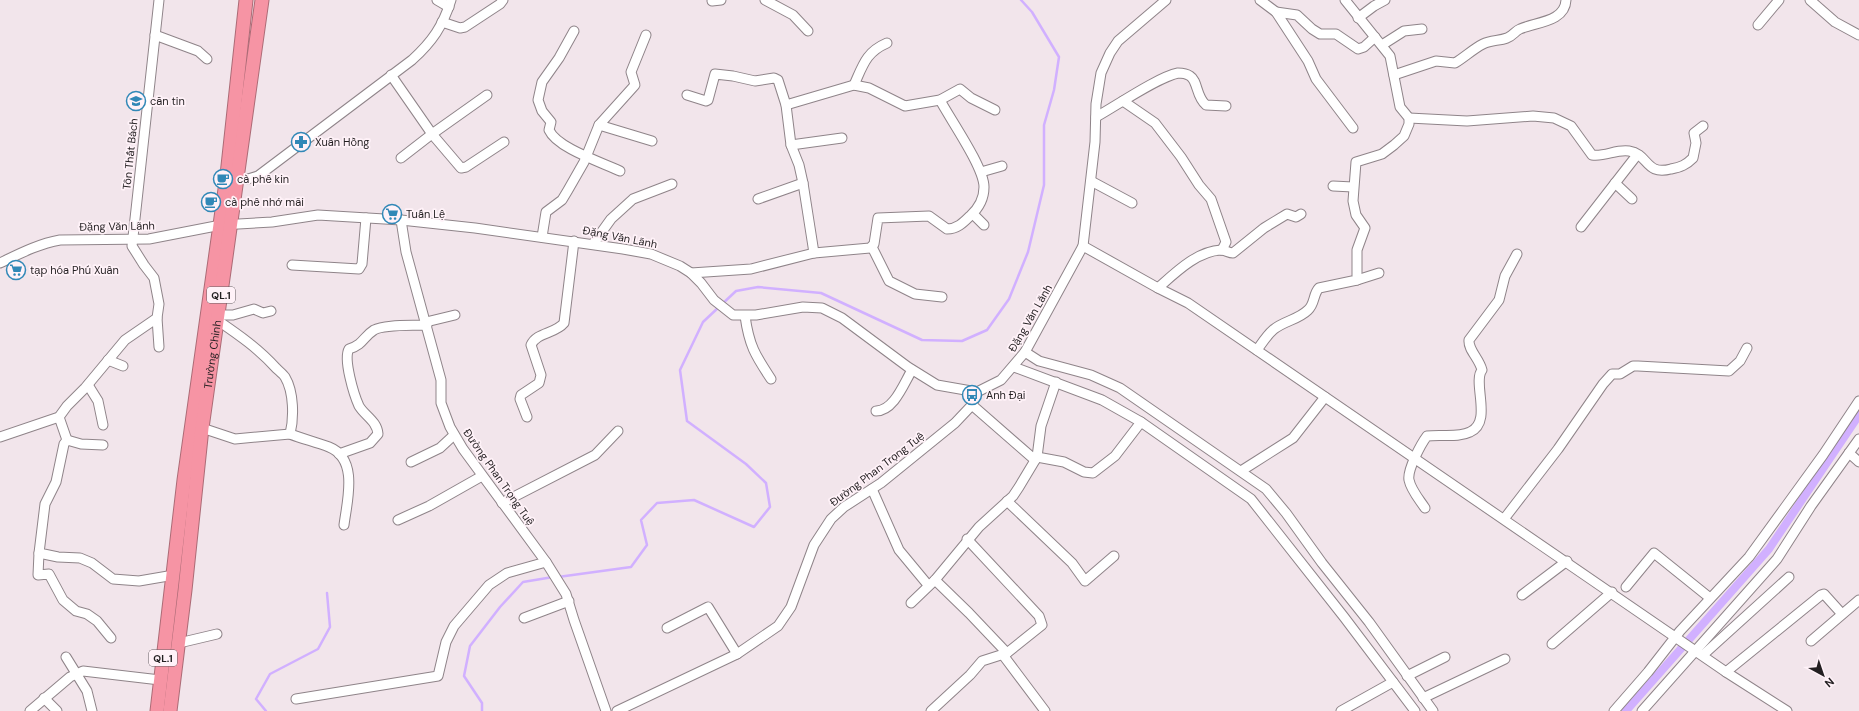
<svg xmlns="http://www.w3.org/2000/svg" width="1859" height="711" font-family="'DM Sans',sans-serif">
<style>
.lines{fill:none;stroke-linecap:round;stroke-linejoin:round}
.stream{stroke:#d1b0ff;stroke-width:2.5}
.canal{stroke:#d1b0ff;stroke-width:8}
.minor-casing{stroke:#8f8489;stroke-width:11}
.highway-casing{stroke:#ac6b76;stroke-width:15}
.minor{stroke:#fff;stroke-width:9}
.highway{stroke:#f694a4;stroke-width:13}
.labels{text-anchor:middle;stroke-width:3.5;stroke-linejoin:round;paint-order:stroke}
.shield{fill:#fff2f8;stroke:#655e62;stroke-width:1}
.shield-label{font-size:10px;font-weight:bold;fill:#231f21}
.poi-label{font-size:11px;fill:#231f21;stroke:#fff2f8;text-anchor:start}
.street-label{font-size:11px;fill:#231f21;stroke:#fff2f8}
</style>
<rect width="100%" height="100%" fill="#f2e5eb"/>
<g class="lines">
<!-- stream -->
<g class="stream">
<path d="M558 577 631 567 647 545 641 520 657 503 694 500 754 527 770 507 766 483 746 464 687 421 680 370 703 322 736 291 758 287 821 293 922 340 962 341 987 330 1009 299 1028 252 1044 185V125L1054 90 1059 57 1032 12 1021 0"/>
<path d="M266 711 256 699 270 674 318 649 330 627 327 593"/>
<path d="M482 711V703L464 676 470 646 500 607 523 582 553 577"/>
</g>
<!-- canal -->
<path class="canal" d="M1626 711 1769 549 1859 415"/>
<!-- minor casing -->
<g class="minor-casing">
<g id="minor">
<path d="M437 0 449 7"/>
<path d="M765 0 793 15 808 31"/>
<path d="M1260 0 1276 12 1308 61 1316 79 1353 128"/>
<path d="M1810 0 1835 22 1859 35"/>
<path d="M712 1 721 0"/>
<path d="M1276 12 1297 15 1312 29 1320 34H1336L1358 49 1364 47 1375 37"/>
<path d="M1358 18 1374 6 1385 0"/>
<path d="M442 22 460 28 465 27 500 4 503 0"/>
<path d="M1758 25 1779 0"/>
<path d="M574 31 559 58 542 82 538 100 542 111 551 122 549 130C557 148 601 162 620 171"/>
<path d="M155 35 198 51 207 59"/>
<path d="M1382 45 1404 31 1422 29"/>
<path d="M391 75 432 134 461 168 466 167 504 142"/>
<path d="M1394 75 1436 61 1455 63C1465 57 1473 49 1483 44 1491 40 1499 41 1507 38 1513 36 1515 31 1520 29 1536 22 1565 22 1566 0"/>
<path d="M854 85C863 65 866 52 887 43"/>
<path d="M687 95 706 101 708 100 715 74 733 76 755 81 774 78 778 80 786 105 791 145 799 165 803 183 814 253"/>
<path d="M1123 101 1155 123 1181 157 1199 185 1211 199 1226 242 1222 250"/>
<path d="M786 105 854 85 869 88 905 106 940 100 960 89 971 98 995 110"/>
<path d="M1096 117C1116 106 1158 77 1178 73 1182 73 1187 74 1190 76 1198 81 1196 97 1206 105L1226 106"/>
<path d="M1409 118 1467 121 1533 116 1554 118 1571 126 1592 155C1605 157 1616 149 1629 151 1649 154 1645 176 1671 169 1681 167 1686 165 1693 158L1696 143 1694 133 1703 126"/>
<path d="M599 125 652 141"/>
<path d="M791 145 842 138"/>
<path d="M401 158 432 134 487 95"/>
<path d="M981 172 1002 166"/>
<path d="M232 177 248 179 258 176 412 60C432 42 443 26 451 0"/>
<path d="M1091 181 1132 203"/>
<path d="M1615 183 1632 199"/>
<path d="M1333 186 1353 187"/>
<path d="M758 199 803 183"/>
<path d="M973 214 984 225"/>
<path d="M401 220 406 252 441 380V403L450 427 463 449 546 562 566 594 574 620 606 711"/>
<path d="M1581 227 1637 155"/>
<path d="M542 237 546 212 562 200 568 190 584 162 599 125 635 85 631 72 646 35"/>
<path d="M593 244 611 219 633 199 672 184"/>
<path d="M1083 246 1158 288 1188 303 1726 672 1787 711"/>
<path d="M872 247 889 281 915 294 942 297"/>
<path d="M0 263C19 254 38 244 60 240L149 239 221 225 272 222 318 215 401 220 475 228 623 249 651 254 680 266 691 273 701 283 714 300 733 315H756L803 307 822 308 842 318 908 367 937 385 977 392 1001 380 1025 352 1083 246 1095 142 1096 104 1101 73 1110 53 1118 41 1166 0"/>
<path d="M292 265 359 269 362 264 366 218"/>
<path d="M691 273 751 269 814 253 870 248 874 244 878 218 929 216 947 229C957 229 963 223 970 216 979 208 984 199 984 187 984 167 950 119 940 100"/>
<path d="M1357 280 1379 273"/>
<path d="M1158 288C1175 273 1197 251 1221 250 1225 250 1229 253 1233 253L1264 228 1287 214 1296 217 1301 214"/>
<path d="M218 315H233L254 309 263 313 271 311"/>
<path d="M745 316C749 345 755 355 771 379"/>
<path d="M157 318 159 347"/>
<path d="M217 320C239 335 259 349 276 368 279 371 283 374 285 377 294 392 294 418 290 434 303 439 316 442 329 447 359 459 347 501 344 525"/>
<path d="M426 322 455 315"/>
<path d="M1257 350C1262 343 1267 335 1273 330 1283 321 1298 320 1308 310 1315 304 1313 294 1319 288L1357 280V250L1365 228 1356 215 1353 201 1356 162 1382 154 1394 145 1404 136 1409 124V118L1400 107 1390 56 1345 0"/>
<path d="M1025 352 1039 361 1091 375 1120 388 1266 489 1286 513 1322 563 1369 622 1433 711"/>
<path d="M108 360 123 366"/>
<path d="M1014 367 1102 400 1141 422 1251 499 1344 617 1415 711"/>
<path d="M88 385 98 401 103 425"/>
<path d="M972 405 1035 460"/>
<path d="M876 411C894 411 904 383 912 370"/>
<path d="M59 417 67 440 64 444 56 482 45 504 39 553 58 557 80 558 92 563 113 579 139 581 174 575"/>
<path d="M527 417 520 399 521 395 539 383 541 375 531 345C537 332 555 334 564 323L574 241"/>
<path d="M202 428 235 439 290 434"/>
<path d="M0 437 59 417 67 406 85 388 125 340 157 318 159 304 154 278 144 265 132 246 159 0"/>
<path d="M67 440 81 444 103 445"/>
<path d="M1849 453 1859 462"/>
<path d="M339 454 370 443 378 434C377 421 365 416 359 406 354 395 343 359 349 349 364 344 363 337 374 330 385 324 413 326 427 325"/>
<path d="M1037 457 1064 462 1084 472 1093 473 1115 456 1141 422"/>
<path d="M411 462 440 448 454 435"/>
<path d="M1241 471 1293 438 1325 397"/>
<path d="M872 489 899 550 928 585"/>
<path d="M1007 501 1072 563 1085 581 1114 556"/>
<path d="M502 503 595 455 618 431"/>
<path d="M1425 508C1419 499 1411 490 1409 480 1407 470 1421 444 1427 436 1441 434 1458 438 1470 432 1493 422 1472 382 1482 370 1479 358 1468 350 1469 340L1499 300 1505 276 1517 254"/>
<path d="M1504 519 1558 449 1603 384 1612 374H1620L1633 366H1638L1729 371 1740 361 1747 348"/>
<path d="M398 520 429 506 482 476"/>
<path d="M39 553 38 575 49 574 63 600 76 611 87 614 97 621 111 638"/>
<path d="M935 580 969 613 1007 653"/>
<path d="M1626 587 1654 553 1710 598"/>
<path d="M1522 595 1567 561"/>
<path d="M911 603 935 580 979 527 1013 496 1019 487 1037 457 1041 426 1056 382"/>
<path d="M524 618 569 601"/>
<path d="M667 628 708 607 737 654"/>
<path d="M1811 641 1859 600"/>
<path d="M179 643 217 634"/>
<path d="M1552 644 1612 592"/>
<path d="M1003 655 1045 711"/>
<path d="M1703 655 1789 577"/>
<path d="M66 657 87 691 92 711"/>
<path d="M1726 672 1821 595 1824 594 1842 614"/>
<path d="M1407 676 1445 657"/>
<path d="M44 698 57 711"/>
<path d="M1423 698 1505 659"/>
<path d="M296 699 438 676 446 642 454 626 489 585 507 573 546 562"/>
<path d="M30 711 70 677 83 671 160 680"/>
<path d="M617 711 737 654 778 626 791 607 814 545 831 519 844 507 881 483 955 423 972 405 977 392"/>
<path d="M931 711 970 675 982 661 1007 653 1042 625 1039 616 967 539"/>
<path d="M1341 711 1393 682"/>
<path d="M1614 711 1648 672 1680 631 1749 557 1823 455 1859 401"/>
<path d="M1642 711 1777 559 1811 506 1859 439"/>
</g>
</g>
<!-- highway casing -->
<g class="highway-casing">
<g id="highway">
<path d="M157 711 184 480 227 175 246 0"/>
<path id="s1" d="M170 711 185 590 202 428 262 0"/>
</g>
</g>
<!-- minor -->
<use href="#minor" class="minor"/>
<!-- highway -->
<use href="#highway" class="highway"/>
</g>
<!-- icons -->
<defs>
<g id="school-ring" transform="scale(1)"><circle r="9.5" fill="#fff2f8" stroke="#3188b7" stroke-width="1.5"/><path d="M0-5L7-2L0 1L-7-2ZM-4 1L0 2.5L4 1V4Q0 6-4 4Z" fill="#3188b7"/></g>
<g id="pharmacy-ring" transform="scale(1)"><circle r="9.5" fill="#fff2f8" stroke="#3188b7" stroke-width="1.5"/><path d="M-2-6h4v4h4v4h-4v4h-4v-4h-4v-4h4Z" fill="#3188b7"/></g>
<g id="cafe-ring" transform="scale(1)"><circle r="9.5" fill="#fff2f8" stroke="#3188b7" stroke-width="1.5"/><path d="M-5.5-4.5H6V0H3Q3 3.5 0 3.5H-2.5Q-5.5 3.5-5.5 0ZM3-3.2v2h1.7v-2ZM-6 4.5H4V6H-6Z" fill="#3188b7"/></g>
<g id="supermarket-ring" transform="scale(1)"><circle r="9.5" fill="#fff2f8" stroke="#3188b7" stroke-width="1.5"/><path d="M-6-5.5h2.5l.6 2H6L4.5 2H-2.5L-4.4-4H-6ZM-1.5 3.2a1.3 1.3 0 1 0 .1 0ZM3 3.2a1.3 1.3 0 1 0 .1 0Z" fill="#3188b7"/></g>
<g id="bus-ring" transform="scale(1)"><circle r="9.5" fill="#fff2f8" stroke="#3188b7" stroke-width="1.5"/><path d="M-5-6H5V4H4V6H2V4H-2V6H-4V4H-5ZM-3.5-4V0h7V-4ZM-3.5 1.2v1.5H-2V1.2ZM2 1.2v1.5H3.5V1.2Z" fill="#3188b7"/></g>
</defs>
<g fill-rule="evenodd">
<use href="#school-ring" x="136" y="101"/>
<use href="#pharmacy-ring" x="301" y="142"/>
<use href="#cafe-ring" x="223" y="179"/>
<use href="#cafe-ring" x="211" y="202"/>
<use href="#supermarket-ring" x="392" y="214"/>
<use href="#supermarket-ring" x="16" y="270"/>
<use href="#bus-ring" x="972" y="395"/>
</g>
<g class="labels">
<!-- shield labels -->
<g class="shield">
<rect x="207" y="287" width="28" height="16" rx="3"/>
<rect x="149" y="650" width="28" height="16" rx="3"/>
</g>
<g class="shield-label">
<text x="221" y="299">QL.1</text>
<text x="163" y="662">QL.1</text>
</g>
<!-- poi labels -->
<g class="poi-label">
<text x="150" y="105">căn tin</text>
<text x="315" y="146">Xuân Hồng</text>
<text x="237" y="183">cà phê kin</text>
<text x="225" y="206">cà phê nhớ mãi</text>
<text x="406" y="218">Tuấn Lệ</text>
<text x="30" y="274">tạp hóa Phú Xuân</text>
<text x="986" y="399">Anh Đại</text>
</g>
<!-- street labels -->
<g class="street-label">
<text transform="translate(130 154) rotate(-84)" y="4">Tôn Thất Bách</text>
<text transform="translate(117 226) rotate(-1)" y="4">Đặng Văn Lãnh</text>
<text transform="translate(620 237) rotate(11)" y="4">Đặng Văn Lãnh</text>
<text transform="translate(1030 318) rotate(-60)" y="4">Đặng Văn Lãnh</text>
<text dy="4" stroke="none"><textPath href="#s1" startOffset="359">Trường Chinh</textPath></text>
<text transform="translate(877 469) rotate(-37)" y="4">Đường Phan Trọng Tuệ</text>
<text transform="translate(499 477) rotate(55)" y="4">Đường Phan Trọng Tuệ</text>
</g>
</g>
<!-- north arrow -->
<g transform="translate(1823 675) rotate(140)" stroke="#fff2f8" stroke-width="3" paint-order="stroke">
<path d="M0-3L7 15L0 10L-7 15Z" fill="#231f21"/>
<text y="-6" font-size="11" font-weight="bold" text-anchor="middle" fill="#231f21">N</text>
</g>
</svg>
